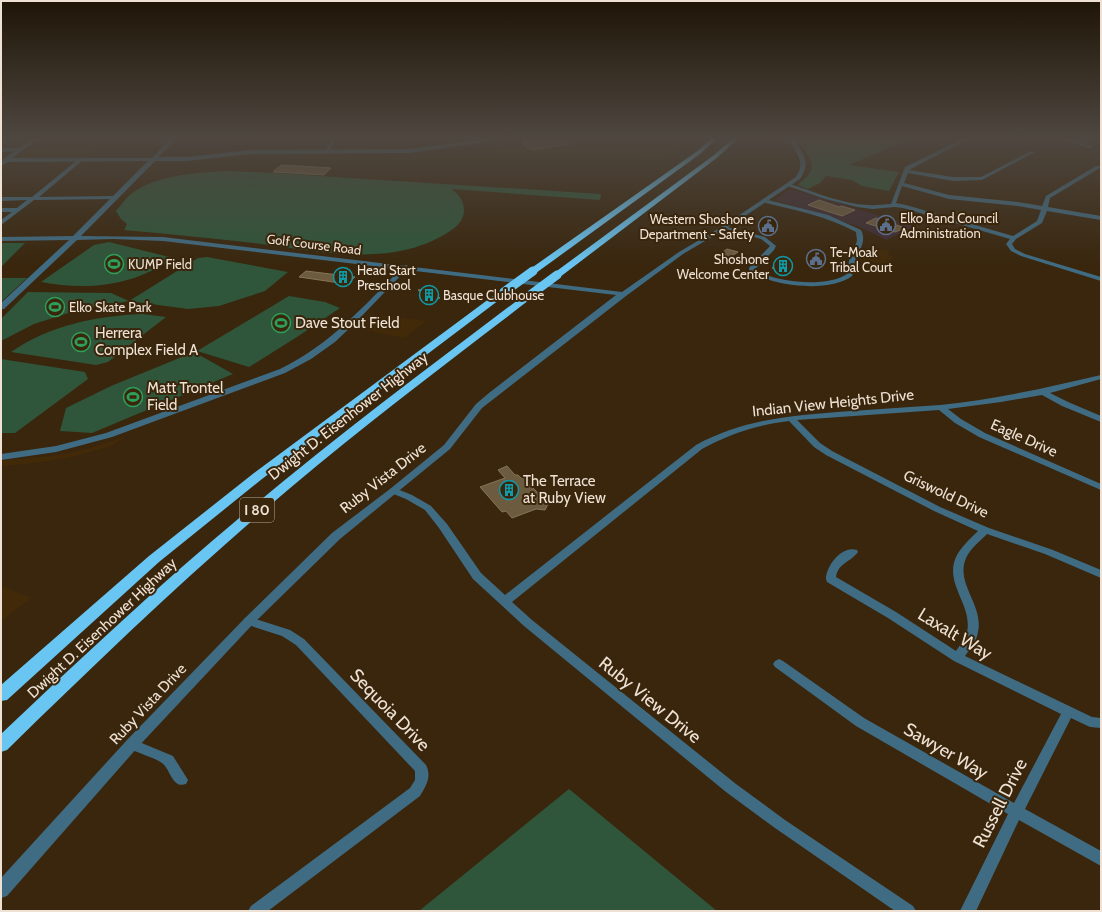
<svg xmlns="http://www.w3.org/2000/svg" width="1102" height="912" font-family="Cabin,sans-serif">
<style>
.commercial{fill:#3f2c32}
.built{fill:#422a09}
.green{fill:#2f563a}
.building{fill:#6d5b3f;stroke:#877558}
.lines{fill:none;stroke-linecap:round;stroke-linejoin:round}
.minor{fill:#406c83;fill-rule:evenodd}
.tertiary{fill:#406c83;fill-rule:evenodd}
.motorway{fill:#69c5f2;fill-rule:evenodd}
.motorway-bridge{stroke:#69c5f2;stroke-width:9}
.labels{text-anchor:middle;stroke-width:4;stroke-linejoin:round;paint-order:stroke}
.far-poi-label{font-size:13px;fill:#efe2d4;stroke:#39260d;text-anchor:start}
.far-street-label{font-size:13px;fill:#efe2d4;stroke:#39260d}
.shield{fill:#39260d;stroke:#b8aa98;stroke-width:1}
.shield-label{font-size:14px;font-weight:bold;fill:#efe2d4}
.poi-label{font-size:15px;fill:#efe2d4;stroke:#39260d;text-anchor:start}
.street-label{font-size:15px;fill:#efe2d4;stroke:#39260d}
.near-street-label{font-size:18px;fill:#efe2d4;stroke:#39260d}
</style>
<rect width="100%" height="100%" fill="#39260d"/>
<!-- commercial -->
<path class="commercial" d="M789 190H794L914 226 887 240 857 226 775 200Z"/>
<!-- built -->
<g class="built">
<path d="M46 138H170L161 147H100L88 157 18 158Z"/>
<path d="M409 138H698L666 160 540 159 518 157 500 153 487 144 423 152Z"/>
<path d="M868 247 890 251 888 255 893 256 891 261 888 260 886 264 861 260Z"/>
<path d="M370 314 426 321 404 338 356 328Z"/>
<path d="M125 437 111 446 76 456 43 462 1 466V461L51 456 86 449Z"/>
<path d="M1 586 31 598 1 621Z"/>
</g>
<!-- green -->
<g class="green">
<path d="M796 138H912L849 165 899 172 889 191 862 186 852 180 826 176 820 183 808 189 798 185C801 181 806 179 809 174 818 163 802 148 796 138Z"/>
<path d="M224 171 257 172 601 194 600 200 452 189C453 191 457 193 458 195 468 206 465 221 453 229 395 270 320 251 254 243 211 238 168 234 124 230L127 224 121 219 116 211C121 205 125 199 131 194 155 175 194 173 224 171Z"/>
<path d="M109 242 173 258C134 286 87 291 41 282L94 245Z"/>
<path d="M1 243H25L1 267Z"/>
<path d="M207 257 288 272 265 291 219 306 188 309 129 301 81 309 34 324 1 341V319L28 292 111 293 129 301 198 258Z"/>
<path d="M1 278H27L1 302Z"/>
<path d="M289 296 325 302 340 308 297 337 249 367 197 351Z"/>
<path d="M142 314 166 317 108 362 96 365 11 352C49 325 97 316 142 314Z"/>
<path d="M194 352 233 374 92 433 60 431 66 408 111 386Z"/>
<path d="M1 359 85 372 88 379 15 433H1Z"/>
<path d="M569 789 717 911H419Z"/>
</g>
<!-- building -->
<g class="building">
<path d="M522 138H563L570 144 532 150 523 145Z"/>
<path d="M281 165 331 168 324 175 273 172Z"/>
<path d="M819 200 839 207 841 206 855 210 842 216 808 205Z"/>
<path d="M876 218 905 228 895 232 866 223Z"/>
<path d="M727 249 738 252 730 257 720 254Z"/>
<path d="M783 261 793 264 782 271 772 268Z"/>
<path d="M306 271 355 277 347 284 299 277Z"/>
<path d="M429 288 440 298 429 301 418 290Z"/>
<path d="M507 466 515 475H518L521 478H523L543 498 550 500 545 510 536 509 512 518 506 511 502 512 480 487 505 478 498 470Z"/>
</g>
<g class="lines">
<!-- minor -->
<g class="minor">
<path d="M34 138H39L23 150H19V148Z"/>
<path d="M332 138H336L329 152H325Z"/>
<path d="M965 138H970L909 170 953 177H981L1031 151 1035 152 982 180 953 181 908 173 904 183 949 195 1018 202 1042 206 1046 196 1096 166H1100V168L1050 198 1048 207 1101 216V220L1047 211 1042 223 1016 239 1012 244 1015 249 1025 254 1101 277V281L1021 256 1011 251 1006 244 1010 239 903 208 895 207 872 209 857 207 825 199 785 185 790 184C815 192 842 204 869 205 876 206 883 204 891 204L905 167ZM902 186 949 199 1018 206 1041 210 1037 221 1013 236 906 205 896 203Z"/>
<path d="M1058 138H1064L1093 147 1089 148Z"/>
<path d="M81 157 84 159 83 160 39 197 113 196 115 197V199L34 200 1 225V220L12 212H1V208H17L27 200 1 201V197H32Z"/>
<path d="M764 199 828 215 861 230C867 241 859 250 856 260 854 266 854 271 852 276 830 293 770 287 749 270V268L770 246 761 239 723 228V226L765 237 776 246 774 250 755 269C774 283 827 288 847 274L849 261 857 241 856 232C827 216 794 210 762 202V200Z"/>
<path d="M406 265 408 266V268L356 322 335 342 311 359 285 373 112 437 56 452 1 460V454L56 446 106 433 280 369C333 343 363 306 404 266Z"/>
<path d="M1101 375V379L1050 393 1068 402 1101 416V422L1062 406 1042 395 1001 402 948 409 961 419 985 433 1101 484V490L979 437 955 423 939 410 797 420 820 443 832 451 940 507 989 528 1053 550 1101 570V578L1045 554 987 534C980 541 970 549 966 558 955 584 984 605 978 632 977 641 970 649 965 656L1092 717 1101 718V728L1090 727 1071 718 1025 809 1101 851V866L1019 820 976 911H960L1008 814 856 726 775 667 773 664 775 661 779 659 783 661 864 718 1014 803 1061 714 954 661 888 618 827 582 826 579C826 566 842 545 857 550L858 552C851 562 838 563 836 577L896 612 956 651C960 645 965 639 967 632 973 605 944 584 956 557 961 547 970 539 978 531L934 511 826 455 814 447 789 421C757 425 730 434 702 449L512 602 532 620 736 784 785 820 913 906 916 911H895L775 828 726 792 524 626 473 579 439 528 425 510 406 499 391 493 389 491 391 489H397L412 495 431 506 447 524 481 573 505 595 696 445C746 418 796 415 852 411 881 409 910 407 940 405 996 399 1046 388 1101 375Z"/>
<path d="M249 617 290 630 304 639 426 765C432 777 426 786 420 796L268 911H248L251 906 410 788 415 780V771L296 645 282 636 245 624 243 621 245 618Z"/>
<path d="M132 739 173 756 188 780 186 784C172 789 171 770 162 763 153 757 138 753 127 748L126 744 127 740Z"/>
</g>
<!-- tertiary -->
<path class="tertiary" d="M171 138H177L158 157H187L251 150 410 149 488 139 491 141 410 153 251 154 187 161H155L81 236 163 237 622 292 679 252 723 226 796 177C807 160 794 154 790 138H795C802 156 812 160 800 179L727 228 683 254 626 296 482 408 450 449 340 539 253 624 137 748 7 896 1 898V878L127 740 245 618 332 533 390 489 444 445 476 404 489 393 616 295 163 241 113 239 77 240 4 309H1V303L69 240 1 241V237L73 236 148 161 8 162 1 166V161L15 151 1 152V148H23V150L12 158H152Z"/>
<!-- motorway -->
<g class="motorway">
<path d="M712 138H718L700 154 536 273H530L529 271 530 269 696 152Z"/>
<path d="M733 138H739L718 157 560 277H554L553 275 554 273 714 155Z"/>
<path d="M504 289 507 290 509 292 507 294 262 479 159 562 7 700 1 701V685L149 556 254 473 501 290Z"/>
<path d="M530 292 535 295 533 297C451 360 368 422 289 489 191 572 99 660 7 750L1 752V734C80 659 160 584 244 514 335 437 432 365 527 293Z"/>
</g>
<!-- motorway-bridge -->
<g class="motorway-bridge">
<path d="M504 292 533 271"/>
<path d="M530 295 557 275"/>
</g>
</g>
<!-- sky -->
<linearGradient id="sky" x2="0" y2="1"><stop stop-color="#1f1507"/><stop offset="0.52" stop-color="#4e4740"/><stop offset="1" stop-color="#4e4740" stop-opacity="0"/></linearGradient>
<rect width="1102" height="265" fill="url(#sky)"/>
<!-- icons -->
<defs>
<g id="civic-ring" transform="scale(1)"><circle r="9.5" fill="#39260d" stroke="#5c6f8a" stroke-width="1.5"/><path d="M-.6-6.5H3V-4.5H.6V-3L4-1V1h2V6H-6V1h2V-1L-.6-3ZM-1.2 2.5V6h2.4V2.5Z" fill="#5c6f8a"/></g>
<g id="stadium-ring" transform="scale(1)"><circle r="9.5" fill="#39260d" stroke="#2e9e5b" stroke-width="1.5"/><path d="M0-5a6.5 5 0 1 0 0 10a6.5 5 0 1 0 0-10ZM-3.5-1.8h7v3.6h-7Z" fill="#2e9e5b"/></g>
<g id="building-ring" transform="scale(1)"><circle r="9.5" fill="#39260d" stroke="#0f9aa8" stroke-width="1.5"/><path d="M-4-6H4V6H1V3H-1V6H-4ZM-2.5-4.3h1.7v1.8h-1.7ZM.8-4.3h1.7v1.8H.8ZM-2.5-1h1.7V.8h-1.7ZM.8-1h1.7V.8H.8Z" fill="#0f9aa8"/></g>
</defs>
<g fill-rule="evenodd">
<use href="#civic-ring" x="886" y="225"/>
<use href="#civic-ring" x="768" y="226"/>
<use href="#civic-ring" x="816" y="259"/>
<use href="#stadium-ring" x="114" y="264"/>
<use href="#building-ring" x="783" y="266"/>
<use href="#building-ring" x="343" y="277"/>
<use href="#building-ring" x="429" y="295"/>
<use href="#stadium-ring" x="55" y="307"/>
<use href="#stadium-ring" x="281" y="323"/>
<use href="#stadium-ring" x="81" y="342"/>
<use href="#stadium-ring" x="133" y="397"/>
<use href="#building-ring" x="509" y="490"/>
</g>
<g class="labels">
<!-- far-poi labels -->
<g class="far-poi-label">
<text x="900" y="223">Elko Band Council<tspan x="900" dy="15">Administration</tspan></text>
<text x="754" y="224" text-anchor="end">Western Shoshone<tspan x="754" dy="15">Department - Safety</tspan></text>
<text x="830" y="257">Te-Moak<tspan x="830" dy="15">Tribal Court</tspan></text>
<text x="769" y="264" text-anchor="end">Shoshone<tspan x="769" dy="15">Welcome Center</tspan></text>
<text x="128" y="269">KUMP Field</text>
<text x="357" y="275">Head Start<tspan x="357" dy="15">Preschool</tspan></text>
<text x="443" y="300">Basque Clubhouse</text>
<text x="69" y="312">Elko Skate Park</text>
</g>
<!-- far-street labels -->
<g class="far-street-label">
<text transform="translate(314 244) rotate(7)" y="5">Golf Course Road</text>
</g>
<!-- shield labels -->
<rect class="shield" x="240" y="498" width="34" height="24" rx="3"/>
<g class="shield-label">
<text x="257" y="515">I 80</text>
</g>
<!-- poi labels -->
<g class="poi-label">
<text x="295" y="328">Dave Stout Field</text>
<text x="95" y="338">Herrera<tspan x="95" dy="17">Complex Field A</tspan></text>
<text x="147" y="393">Matt Trontel<tspan x="147" dy="17">Field</tspan></text>
<text x="523" y="486">The Terrace<tspan x="523" dy="17">at Ruby View</tspan></text>
</g>
<!-- street labels -->
<g class="street-label">
<text transform="translate(833 403) rotate(-6)" y="5">Indian View Heights Drive</text>
<text transform="translate(348 416) rotate(-38)" y="5">Dwight D. Eisenhower Highway</text>
<text transform="translate(1024 438) rotate(24)" y="5">Eagle Drive</text>
<text transform="translate(383 478) rotate(-38)" y="5">Ruby Vista Drive</text>
<text transform="translate(946 494) rotate(25)" y="5">Griswold Drive</text>
<text transform="translate(102 628) rotate(-43)" y="5">Dwight D. Eisenhower Highway</text>
<text transform="translate(148 704) rotate(-47)" y="5">Ruby Vista Drive</text>
</g>
<!-- near-street labels -->
<g class="near-street-label">
<text transform="translate(955 634) rotate(31)" y="6">Laxalt Way</text>
<text transform="translate(650 700) rotate(39)" y="6">Ruby View Drive</text>
<text transform="translate(390 710) rotate(46)" y="6">Sequoia Drive</text>
<text transform="translate(946 751) rotate(30)" y="6">Sawyer Way</text>
<text transform="translate(1000 803) rotate(-63)" y="6">Russell Drive</text>
</g>
</g>
<!-- border -->
<rect width="1102" height="912" fill="none" stroke="#efe2d4" stroke-width="4"/>
</svg>
